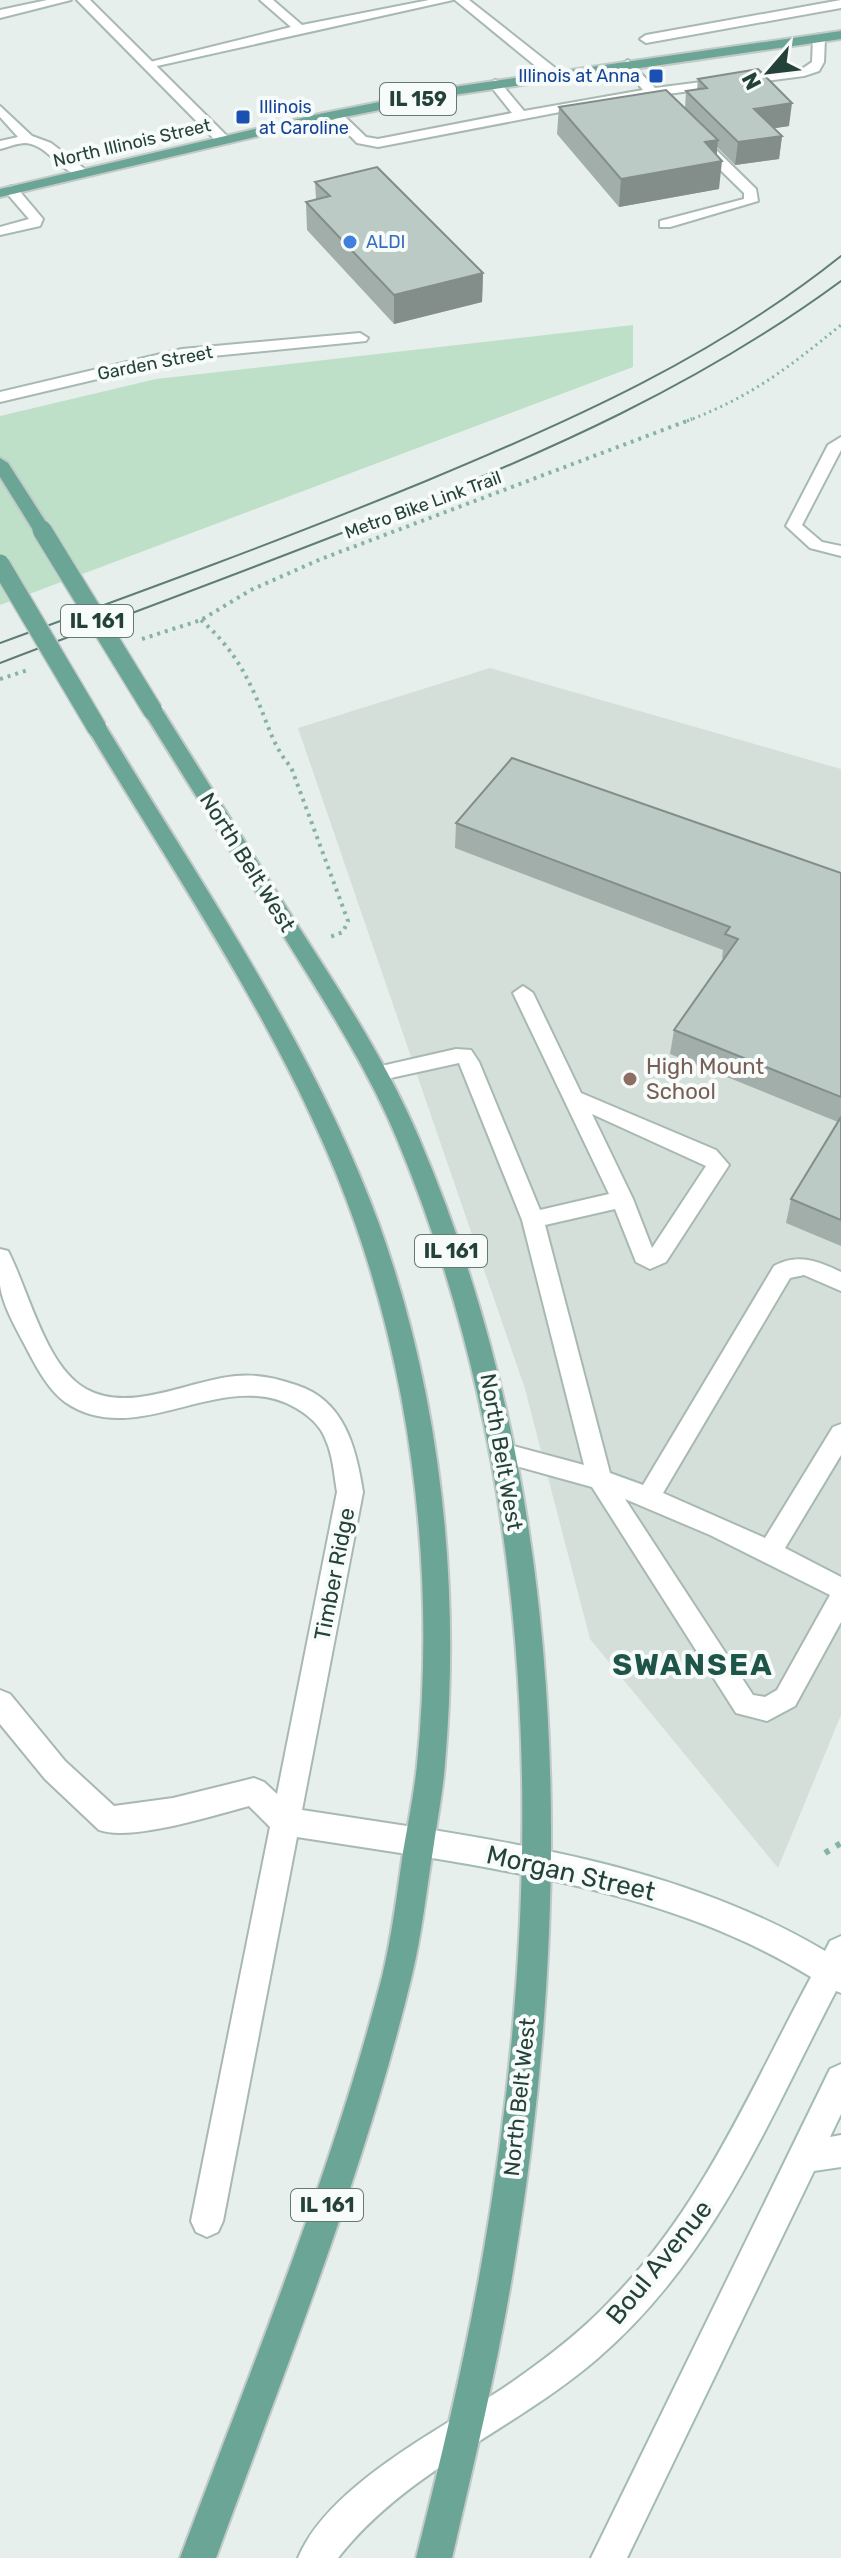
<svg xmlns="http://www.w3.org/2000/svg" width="841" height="2558" font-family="Rubik,sans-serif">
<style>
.built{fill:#d4dfda}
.green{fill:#bfe0c8}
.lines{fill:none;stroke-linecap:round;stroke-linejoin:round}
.lane-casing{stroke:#a8b8b2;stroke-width:4}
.street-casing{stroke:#a8b8b2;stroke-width:4}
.secondary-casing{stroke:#a4bbb3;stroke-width:4}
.primary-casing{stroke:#c2cac8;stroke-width:4}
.path-far2{stroke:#86b3a5;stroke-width:3;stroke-dasharray:2 4;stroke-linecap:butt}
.path-far1{stroke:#86b3a5;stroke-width:4;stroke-dasharray:3 5;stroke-linecap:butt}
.path{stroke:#86b3a5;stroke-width:6;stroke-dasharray:5 8;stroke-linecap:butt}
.lane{fill:#fff;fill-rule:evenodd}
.street{fill:#fff;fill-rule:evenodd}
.secondary{fill:#fff;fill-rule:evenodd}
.primary{fill:#6aa596;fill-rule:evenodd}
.tram{stroke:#5f7d75;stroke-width:2}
.primary-bridge-casing{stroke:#c2cac8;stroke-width:22;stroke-linecap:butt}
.primary-bridge{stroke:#6aa596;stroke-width:19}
.wall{fill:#a1aea9}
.shaded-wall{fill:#838d89}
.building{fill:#bbcac4;stroke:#838d89;stroke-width:2}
.transit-dot{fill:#1a4fb4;stroke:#f7fbf9;stroke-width:3}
.shop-dot{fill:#3f7fe0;stroke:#f7fbf9;stroke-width:3}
.education-dot{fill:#8d6e63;stroke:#f7fbf9;stroke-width:3}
.labels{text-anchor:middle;stroke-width:8;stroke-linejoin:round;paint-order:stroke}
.far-transit-label{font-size:18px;fill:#164399;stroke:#f7fbf9;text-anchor:end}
.far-street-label{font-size:18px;fill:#24423a;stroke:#f7fbf9}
.far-shop-label{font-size:18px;fill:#366cbe;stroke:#f7fbf9;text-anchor:start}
.shield{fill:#f7fbf9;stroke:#637a73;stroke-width:2}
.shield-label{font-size:20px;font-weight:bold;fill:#24423a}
.street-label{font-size:22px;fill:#24423a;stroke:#f7fbf9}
.education-label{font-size:22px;fill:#785e54;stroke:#f7fbf9;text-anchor:start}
.near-street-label{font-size:26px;fill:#24423a;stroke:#f7fbf9}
.district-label{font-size:30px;font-weight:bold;letter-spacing:2px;fill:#1f5548;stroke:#f7fbf9}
</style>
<rect width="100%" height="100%" fill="#e6efeb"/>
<!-- built -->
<path class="built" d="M490 668 841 769V1715L778 1868 590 1639 525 1389 298 728Z"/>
<!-- green -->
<path class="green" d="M633 325V367L0 605V416L156 379Z"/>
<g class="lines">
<!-- lane casing -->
<g class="lane-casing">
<g id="lane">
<path d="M260 0H273L302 25 429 0H453L148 68 142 64 291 27Z"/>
<path d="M841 0V8L646 43 640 39 646 35Z"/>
<path d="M819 34 825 38 824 62 819 71 804 76 660 95 664 100 658 104 648 97 617 101 378 147 357 143 330 115 340 112 366 137 378 139 512 113 489 84 495 80 499 81 524 111 643 90 622 64 628 60 655 88 802 69 812 62 813 38Z"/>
<path d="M0 106 32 136 51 143 86 170V176C63 178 49 144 25 143 18 143 8 147 0 149V141L18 137 0 117Z"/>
<path d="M697 141H707L756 189 758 201 670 227H660V221L744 199V193L697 147Z"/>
<path d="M11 186 16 187 43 219 40 226 0 235V227L29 219 4 190Z"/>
<path d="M841 437V450L802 525 822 542 841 546V556L810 548 786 526 828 445Z"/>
<path d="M523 986 533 993 581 1093 716 1150 729 1165 666 1262 650 1269 636 1262 615 1209 545 1225 610 1473 643 1485 774 1266C798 1253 818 1261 841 1272V1291L804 1275 790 1278 663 1493 765 1538 833 1427 841 1424V1455L785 1548 841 1577V1622L795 1706 767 1721 736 1713 592 1487 498 1461 494 1454 498 1447 506 1444 584 1465 522 1220 459 1063 377 1081 370 1079 367 1074 370 1069 377 1067 456 1049 471 1050 479 1062 540 1210 609 1194 513 993ZM592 1114 706 1166 652 1248 633 1199ZM625 1499 710 1535 830 1595 777 1690 765 1697 753 1695Z"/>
</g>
</g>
<!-- street casing -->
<g class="street-casing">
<g id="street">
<path d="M47 0H71L0 18V10Z"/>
<path d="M77 0H90L228 137V143H218Z"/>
<path d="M455 0H469L559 71V77H549Z"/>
<path d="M360 333 368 338 366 341 182 359 0 402V392L182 349Z"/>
<path d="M0 1249 8 1251C29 1291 45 1366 86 1389 131 1414 189 1380 236 1376 257 1374 276 1378 296 1385 344 1400 356 1447 363 1492L302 1810 420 1828 430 1832 434 1842 430 1852 420 1856 297 1837 223 2221 218 2232 207 2237 196 2232 191 2221 270 1827 249 1806C215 1815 130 1842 99 1830L45 1779 0 1724V1690L10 1694 65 1761 114 1806 173 1798 254 1778 264 1782 277 1794 337 1492C334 1474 333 1455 325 1438 320 1425 308 1415 296 1408 223 1365 137 1452 65 1402 49 1390 38 1370 29 1353 19 1333 3 1308 0 1285 0 1274 0 1260 0 1249Z"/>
</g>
</g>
<!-- secondary casing -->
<g class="secondary-casing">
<g id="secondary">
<path d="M420 1828C560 1850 702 1878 825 1951L830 1941 841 1936V1993L836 1991C766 2125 714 2258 597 2359 514 2430 406 2471 338 2558H298C328 2486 439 2430 502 2389 540 2363 578 2335 610 2301 702 2208 750 2090 811 1977 692 1904 556 1878 420 1856L410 1852 406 1842 410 1832Z"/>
<path d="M841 2064V2114L830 2137 841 2135V2167L814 2171 627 2558H591L830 2069Z"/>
</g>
</g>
<!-- primary casing -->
<g class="primary-casing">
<g id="primary">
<path d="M841 31V39L460 94 319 122 0 197V189L319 114 460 86Z"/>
<path d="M0 458 8 463 51 530 48 534H36L33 530 0 477Z"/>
<path d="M153 705 163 711C208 783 253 854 298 926 342 994 387 1063 419 1138 571 1493 576 1895 513 2271 497 2368 474 2463 452 2558H416C440 2463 463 2368 480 2272 547 1896 545 1496 397 1139 367 1067 324 1001 283 935 236 860 190 786 143 711Z"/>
<path d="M97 722 107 728C204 888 314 1047 379 1224 440 1394 461 1583 445 1763 443 1792 437 1821 433 1850 426 1892 422 1934 412 1975 364 2175 286 2366 216 2558H180C252 2366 331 2176 382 1977 392 1936 397 1894 403 1852 408 1823 414 1794 417 1765 435 1585 415 1396 356 1226 294 1048 183 888 87 728Z"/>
</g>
</g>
<!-- path-far2 -->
<path class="path-far2" d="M687 421C751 397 788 368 841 325"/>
<!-- path-far1 -->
<g class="path-far1">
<path d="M201 620C226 642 242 665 255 695 267 720 272 746 291 767L348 921 343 932 330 937"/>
<path d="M142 639 201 620 251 590 321 559 692 419"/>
<path d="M0 679 28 670"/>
</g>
<!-- path -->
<path class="path" d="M825 1853 841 1843"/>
<!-- lane -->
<use href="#lane" class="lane"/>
<!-- street -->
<use href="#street" class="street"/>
<!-- secondary -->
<use href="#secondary" class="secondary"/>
<!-- primary -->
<use href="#primary" class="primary"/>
<!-- tram -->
<g class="tram">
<path d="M0 643C143 591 285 539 426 481 573 420 716 356 841 256"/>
<path d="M0 663C128 614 257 567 385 516 546 453 701 384 841 281"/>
</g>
<!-- primary-bridge casing -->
<g class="primary-bridge-casing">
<g id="primary-bridge">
<path d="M42 530 153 711"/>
<path d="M0 564 97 728"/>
</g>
</g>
<!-- primary-bridge -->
<use href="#primary-bridge" class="primary-bridge"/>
</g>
<!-- wall -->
<g class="wall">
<path d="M698 79 789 126 774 128 782 136 779 159 735 165 717 147 716 155 719 189 619 207 557 134 559 107 685 108 686 91 697 90Z"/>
<path d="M315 182 483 273 482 302 394 324 307 230 306 202 316 199Z"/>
<path d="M456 823 841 873V1246L786 1223 791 1199 838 1122 670 1054 674 1030 724 959 722 958 723 950 455 848Z"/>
</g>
<!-- shaded-wall -->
<g class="shaded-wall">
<path d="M792 103 789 126 751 132 754 109Z"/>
<path d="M782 136 779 159 735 165 738 142Z"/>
<path d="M718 140 716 162 722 161 719 189 619 207 621 179 705 142Z"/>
<path d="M483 273 482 302 394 324V295Z"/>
</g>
<!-- building -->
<g class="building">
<path d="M758 69 792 103 754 109 782 136 738 142 686 91 707 88 698 79Z"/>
<path d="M666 90 718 140 705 142 722 161 621 179 559 107Z"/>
<path d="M377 167 483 273 394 295 306 202 330 196 315 182Z"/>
<path d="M512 758 841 873V1097L674 1030 738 939 725 934 730 927 456 823Z"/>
<path d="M841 1117V1220L791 1199Z"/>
</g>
<!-- markers -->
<g class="transit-dot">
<rect x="648" y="68" width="16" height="16" rx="4"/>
<rect x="235" y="109" width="16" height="16" rx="4"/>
</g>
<circle class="shop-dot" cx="350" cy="242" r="8"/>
<circle class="education-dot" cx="630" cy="1079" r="8"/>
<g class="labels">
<!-- far-transit labels -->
<g class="far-transit-label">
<text x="640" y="82">Illinois at Anna</text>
<text x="259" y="113" text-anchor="start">Illinois<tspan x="259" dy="21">at Caroline</tspan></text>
</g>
<!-- far-street labels -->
<g class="far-street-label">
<text transform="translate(132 143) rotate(-13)" y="6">North Illinois Street</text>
<text transform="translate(155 363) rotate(-11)" y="6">Garden Street</text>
<text transform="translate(423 505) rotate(-20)" y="6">Metro Bike Link Trail</text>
</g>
<!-- far-shop labels -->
<g class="far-shop-label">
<text x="366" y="248">ALDI</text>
</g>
<!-- shield labels -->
<g class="shield">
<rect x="380" y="83" width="76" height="32" rx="6"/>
<rect x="61" y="605" width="72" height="32" rx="6"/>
<rect x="415" y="1235" width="72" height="32" rx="6"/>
<rect x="291" y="2189" width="72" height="32" rx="6"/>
</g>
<g class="shield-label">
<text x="418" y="106">IL 159</text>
<text x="97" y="628">IL 161</text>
<text x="451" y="1258">IL 161</text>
<text x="327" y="2212">IL 161</text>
</g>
<!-- street labels -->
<g class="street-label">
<text transform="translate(248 862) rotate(58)" y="8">North Belt West</text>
<text transform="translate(502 1452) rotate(80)" y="8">North Belt West</text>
<text transform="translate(334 1574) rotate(-79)" y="8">Timber Ridge</text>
<text transform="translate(519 2097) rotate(-84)" y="8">North Belt West</text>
</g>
<!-- education labels -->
<g class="education-label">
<text x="646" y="1074">High Mount<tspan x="646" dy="25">School</tspan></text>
</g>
<!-- near-street labels -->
<g class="near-street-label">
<text transform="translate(571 1873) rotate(13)" y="9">Morgan Street</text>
<text transform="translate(659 2262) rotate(-51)" y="9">Boul Avenue</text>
</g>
<!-- district labels -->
<g class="district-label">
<text x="693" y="1675">SWANSEA</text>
</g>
</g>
<!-- north arrow -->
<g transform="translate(769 72) rotate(242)" stroke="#f7fbf9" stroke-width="6" paint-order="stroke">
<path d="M0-6L14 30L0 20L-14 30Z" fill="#24423a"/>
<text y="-12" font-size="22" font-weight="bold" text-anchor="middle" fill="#24423a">N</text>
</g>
</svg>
